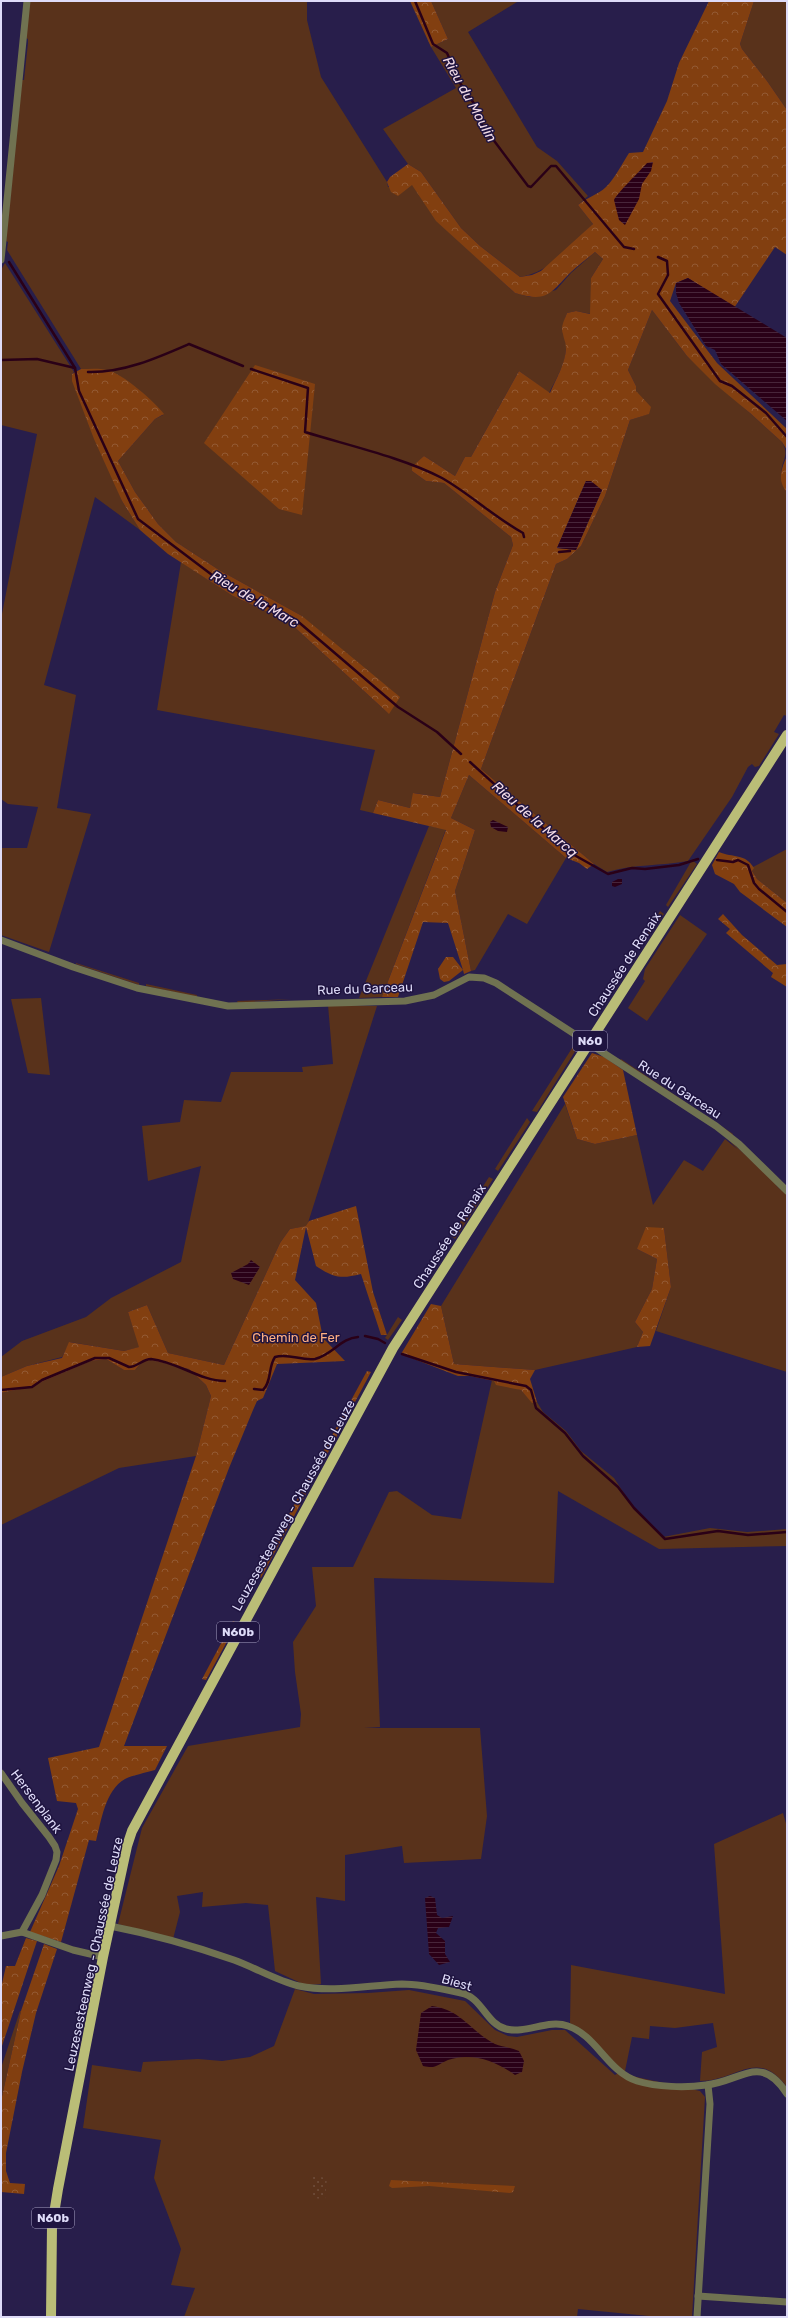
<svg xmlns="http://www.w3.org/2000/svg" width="788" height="2318" font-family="Rubik,sans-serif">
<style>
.green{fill:#59321b}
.forest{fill:url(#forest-crowns);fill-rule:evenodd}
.park{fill:url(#park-dots)}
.water{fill:url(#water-rules)}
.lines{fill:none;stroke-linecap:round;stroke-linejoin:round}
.stream{stroke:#2a0017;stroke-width:2.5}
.minor{stroke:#707251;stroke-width:7}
.primary{stroke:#babd77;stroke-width:10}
.labels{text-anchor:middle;stroke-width:3;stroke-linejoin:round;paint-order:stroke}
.shield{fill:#1f1440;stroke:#a59fc1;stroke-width:1}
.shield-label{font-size:12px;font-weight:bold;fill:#dedbf8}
.street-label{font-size:13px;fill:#dedbf8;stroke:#1f1440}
.park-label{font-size:13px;fill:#feaf82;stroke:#1f1440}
.water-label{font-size:14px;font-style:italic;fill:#f3dce6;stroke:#1f1440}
</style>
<defs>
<pattern id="forest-crowns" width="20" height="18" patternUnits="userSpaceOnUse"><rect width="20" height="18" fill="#823f10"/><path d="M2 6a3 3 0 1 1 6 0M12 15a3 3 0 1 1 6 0" fill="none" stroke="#935a34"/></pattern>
<pattern id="park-dots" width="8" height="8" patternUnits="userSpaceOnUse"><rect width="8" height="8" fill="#59321b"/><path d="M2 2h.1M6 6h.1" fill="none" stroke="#704f3d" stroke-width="1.8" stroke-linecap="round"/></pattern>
<pattern id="water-rules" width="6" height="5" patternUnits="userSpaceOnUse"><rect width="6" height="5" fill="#2a0017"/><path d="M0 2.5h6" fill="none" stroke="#48253a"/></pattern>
</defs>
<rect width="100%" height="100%" fill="#281e4b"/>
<!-- green -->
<g class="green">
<path d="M29 1H307V20L321 77 387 182 388 187 412 184 437 221 515 293 530 297 556 290 571 273 595 252 603 259 591 278V314L576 311 567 313C559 335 567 332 566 349 565 365 556 379 549 393L519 371 471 457H465L455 476 424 456 412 471 426 481 444 483 511 537 513 545 495 592 440 797 414 793 410 808 378 800 373 813 360 810 375 750 157 710 181 562 233 596 289 622 389 714 302 616 219 570 176 542 158 524 135 492 118 461 155 419 163 415 108 370 81 369 7 250 8 242 6 241 22 80H24L28 43V39L26 38Z"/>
<path d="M431 1 517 2 468 32 537 147 557 161 588 196 578 205 593 224C572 244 550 273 520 277L480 246 461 228 421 172 408 164 383 129 456 88 431 47 448 39Z"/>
<path d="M754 1H787V110L767 81 742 49 740 44Z"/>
<path d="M5 263 74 372 72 374 122 501 140 530 95 497 44 685 76 695 57 808 91 814 49 952 1 935V848H27L38 807 8 804 1 799V619L37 434 1 425V270Z"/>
<path d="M652 310 687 356 782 442C788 453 785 456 782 467 780 472 784 487 787 492V716L784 715 774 732 779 734 759 766 755 767 752 764 748 767 732 797 688 861C661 866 634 864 607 872L594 864 481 769 556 564 567 559 581 546 605 496 630 420 648 414 636 391V386L628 370Z"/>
<path d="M469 775 566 858 527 924 508 914 475 970 471 971 455 891 475 830 451 818Z"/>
<path d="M429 826 446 829 382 997 359 998Z"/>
<path d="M787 849V903L757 879 752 871 753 867Z"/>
<path d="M692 860 697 864 668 907 666 905Z"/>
<path d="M660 911 664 914 644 942 643 941Z"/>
<path d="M680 915 707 934 647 1021 628 1008 645 981 643 979 645 969Z"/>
<path d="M76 963 139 983V985L76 964Z"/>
<path d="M146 984 197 995V997L146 986Z"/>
<path d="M41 998 50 1075 28 1073 11 999Z"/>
<path d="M292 999 238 1003 237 1001Z"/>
<path d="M328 1005 377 1006 307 1226 290 1229 280 1243 224 1365 168 1353 147 1305 128 1312 140 1347 124 1351 70 1342 62 1357 27 1366 1 1377V1357L22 1341 86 1317 111 1298 181 1262 201 1166 148 1181 142 1126 180 1122 184 1100 221 1102 231 1072H303L302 1067 333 1064Z"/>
<path d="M573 1038 579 1045 537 1112 532 1111 574 1045Z"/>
<path d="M621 1059 733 1134 732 1136 619 1062Z"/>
<path d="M565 1104 577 1139 595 1144 637 1135 653 1205 684 1160 703 1171 725 1139 737 1149 725 1136 777 1184 776 1185 781 1190 783 1189 787 1193V1372L656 1331 671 1287 664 1228 637 1249 657 1259 652 1289 635 1322 643 1332 637 1347 535 1370 454 1364 441 1306Z"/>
<path d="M527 1118 530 1122 498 1171 495 1169Z"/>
<path d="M489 1177 493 1179 484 1193 480 1191Z"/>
<path d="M476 1197 481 1199 455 1239 451 1236Z"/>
<path d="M398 1317 402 1320 388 1340 385 1338Z"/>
<path d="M106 1359 124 1370H135L144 1360H150L189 1369 206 1385 211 1396 196 1456 119 1468 1 1525V1393L30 1387 91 1361Z"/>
<path d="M492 1380 521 1390 533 1403 537 1402 543 1412 566 1431 581 1451 614 1478 631 1504 663 1537 710 1528 747 1532 787 1529V1546L659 1549 558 1491 554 1583 374 1578 380 1727 364 1728H480L487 1816 481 1859 404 1863 402 1846 345 1855V1901L316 1897 321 1984 305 1985 275 1971 268 1905 246 1903 202 1907 203 1892 177 1896 180 1912 173 1939 118 1924 142 1828 188 1746 300 1727 301 1714 295 1672 293 1642 316 1606 312 1567H353L389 1492 397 1491 432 1515 461 1519Z"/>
<path d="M783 1813 787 1827V2087C756 2047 738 2081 700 2081L702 2052 717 2047 713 2023 675 2028 650 2026 649 2039 632 2037 625 2071H623L586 2034 570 2023 571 1965 725 1994 714 1844Z"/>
<path d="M295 1989 314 1994 368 1993 409 1990 465 2001 495 2030 508 2036 517 2037 552 2030H565L615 2075 618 2073 700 2091 705 2097 692 2317H659L578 2309 577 2317H184L195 2288 171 2285 181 2249 154 2178 161 2140 83 2128 92 2065 141 2072 143 2062 198 2059 222 2061 250 2057 274 2046Z"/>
<path d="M20 2011H21L1 2101V2068Z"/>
</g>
<!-- forest -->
<g class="forest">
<path d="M410 1H431L448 39 431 47Z"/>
<path d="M709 1H754L740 44 742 49 767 81 787 110V255L775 247 734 308 688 278 676 283 670 301 717 363 787 429V450L782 442 750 413 715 384 687 356 652 310 628 370 636 386V391L651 407 649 414 630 420 605 496 581 546 567 559 556 564 481 769 594 864 587 869 579 863 566 858 469 775 451 818 475 830 455 891 471 971 464 974 463 970 449 981 444 982 440 979 438 969 446 957H453L463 970 448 923 423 922 398 997H382L446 830 373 813 378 800 410 808 413 793 440 797 495 592 513 545 511 537 444 483 426 481 412 471V467L424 456 455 476 465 457H471L519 371 550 393C556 379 565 364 566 349 566 342 564 340 563 334 560 327 565 319 567 313L576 311 590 314 591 278 603 259 595 252C587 259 578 265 571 272 550 293 548 303 515 293L436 221 412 185 398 196 391 192 387 182 390 177 408 164 421 172 461 228 480 246 520 277 532 275 541 271 593 224 578 205C587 197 598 195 606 187 615 178 622 164 629 153L643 152 667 101 679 63ZM586 481 602 490 576 550 557 548Z"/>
<path d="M255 365 315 384 302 515 279 509 204 443Z"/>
<path d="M81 369C90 369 99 368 107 370 122 373 155 402 164 414L155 419 118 461 135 492 158 524 176 542 219 570 302 616 400 697 389 714 289 622 233 596 168 554 140 530 122 501 94 439 72 381V374Z"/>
<path d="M787 456V492C777 481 781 469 787 456Z"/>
<path d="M719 852C733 858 745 853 754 868L752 871 757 879 787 903V927L740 892 734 884 715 874 712 865Z"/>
<path d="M723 914 742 935 777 965 787 964V987L771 977 773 973 726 933 730 929 718 919Z"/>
<path d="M592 1053 604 1057 623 1070 637 1135 595 1144 577 1139 563 1097Z"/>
<path d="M356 1206 373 1292 387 1335H381L361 1274C341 1279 334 1278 316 1266L306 1227 295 1280 316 1303 323 1338 345 1361 277 1364 263 1398 257 1401 253 1410 229 1468 124 1746H167L155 1770C145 1773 133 1775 125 1779 105 1790 101 1822 96 1841L89 1840 61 1942 30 1932 59 1866 78 1809 76 1803 57 1801 48 1758 99 1747 196 1456 211 1396 206 1385 189 1369 150 1360 141 1363 135 1370H124L106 1359 91 1361 30 1387 1 1393V1377L27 1366 62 1358 69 1342 124 1351 139 1347 128 1312 147 1305 168 1353 224 1365 280 1243 290 1229 306 1226 309 1221Z"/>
<path d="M646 1227 664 1228 671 1287 650 1346 637 1347 643 1332 635 1322 652 1289 657 1259 637 1249Z"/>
<path d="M431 1304 441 1306 454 1364 535 1370 530 1379 537 1402 532 1403 521 1390 496 1385 494 1381 470 1376H458L401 1354Z"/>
<path d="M367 1371 371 1372 261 1578 256 1575Z"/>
<path d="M233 1621 237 1623 206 1680 202 1679Z"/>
<path d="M26 1938 37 1941 1 2049V1988L6 1966H15Z"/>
<path d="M44 1944 57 1949 36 2013 22 2072 6 2153V2171L10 2183 25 2184 24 2194 1 2192V2101L21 2011Z"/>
<path d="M391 2180 515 2186 513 2192 510 2193 429 2186 392 2188 389 2186Z"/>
</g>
<!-- park -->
<path class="park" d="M313 2176 327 2178 325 2199 311 2198Z"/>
<!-- water -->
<g class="water">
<path d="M653 162 651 171 642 184 639 199 625 225 619 220 614 200C617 193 640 171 647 163Z"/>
<path d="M688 278 787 338V421L721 364 715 350 706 346 679 303 676 293V283Z"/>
<path d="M586 481H591L602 490 576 550 557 548Z"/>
<path d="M493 820 508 827 507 832 498 831 491 827 490 822Z"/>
<path d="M618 879H622V884L615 887 612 886V882Z"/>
<path d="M251 1260 260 1267 249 1285 233 1279 231 1273 248 1264Z"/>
<path d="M430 1896 435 1898 437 1915 442 1918 453 1916 449 1927 438 1928 436 1933 445 1941V1954L450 1962 439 1965 429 1954 425 1898Z"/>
<path d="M432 2006C462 2010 470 2031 495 2044 502 2047 511 2047 519 2051L524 2061 522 2072 515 2075C496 2061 472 2052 448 2060 436 2065 437 2069 423 2066L416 2050 421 2013Z"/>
</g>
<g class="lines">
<!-- stream -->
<g class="stream">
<path d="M415 1 433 44 447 53 460 83 475 105 485 133 492 138 528 186 531 187 551 166H556L624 247 634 249"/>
<path d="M658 257 667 261 668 275 658 294 720 381 732 386 766 413 787 437"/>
<path d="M9 262 75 368 79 391 138 519 224 584 295 619 398 707 437 732 461 754"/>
<path d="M1 360 37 359 75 368"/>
<path d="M251 369 308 388 305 432C347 445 404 458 442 478 470 494 494 517 523 533L524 537"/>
<path d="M88 372C123 373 157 358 189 344L243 366"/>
<path d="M559 552 570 551"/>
<path d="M470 762 569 852 608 874 632 868 645 869 679 865 698 859"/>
<path d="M717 860 733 862 738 860 748 865 754 883 759 889 787 912"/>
<path d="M365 1336 378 1339 385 1343"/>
<path d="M402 1354 456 1372 526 1386 531 1390 536 1408 565 1433 583 1456 618 1487 634 1508 665 1539 718 1531 748 1535 787 1532"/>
<path d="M254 1389 263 1390C272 1381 268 1367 275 1357 289 1353 301 1361 315 1359 332 1355 341 1338 358 1337"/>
<path d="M1 1390 32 1387 42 1380 95 1358H109L129 1367C137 1367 143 1359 151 1359 178 1362 200 1381 225 1381"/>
</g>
<!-- minor -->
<g class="minor">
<path d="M1 260 27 1"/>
<path d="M1 940 73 967 137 988 228 1006 405 1001 434 995 469 977 484 978 496 983 716 1126 739 1144 787 1191"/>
<path d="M1 1773 22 1803 49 1837 55 1846 57 1852 56 1860 42 1895 22 1932"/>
<path d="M110 1926C151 1934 194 1946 234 1960 256 1968 277 1981 299 1986 333 1993 369 1985 402 1984 422 1984 442 1989 461 1993 482 1997 486 2024 506 2029 526 2034 548 2019 568 2026 596 2035 608 2072 637 2081 657 2087 685 2088 706 2085 740 2082 761 2052 787 2094"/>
<path d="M1 1936 22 1932 73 1950 103 1957"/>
<path d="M698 2296 787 2302"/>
<path d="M697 2317 710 2104 708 2085"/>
</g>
<!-- primary -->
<path class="primary" d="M51 2317 52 2226 58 2189 103 1957 127 1846 132 1831 393 1348 787 735"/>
</g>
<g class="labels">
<!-- shield labels -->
<g class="shield">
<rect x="573" y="1031" width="34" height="20" rx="3"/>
<rect x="217" y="1622" width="42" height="20" rx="3"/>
<rect x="32" y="2208" width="42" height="20" rx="3"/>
</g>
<g class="shield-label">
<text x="590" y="1045">N60</text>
<text x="238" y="1636">N60b</text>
<text x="53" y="2222">N60b</text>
</g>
<!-- street labels -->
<g class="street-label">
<text transform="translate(624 964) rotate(-57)" y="5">Chaussée de Renaix</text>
<text transform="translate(365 988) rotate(-2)" y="5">Rue du Garceau</text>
<text transform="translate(680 1089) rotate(33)" y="5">Rue du Garceau</text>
<text transform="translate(449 1236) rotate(-57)" y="5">Chaussée de Renaix</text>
<text transform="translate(293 1505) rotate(-61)" y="5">Leuzesesteenweg - Chaussée de Leuze</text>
<text transform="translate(37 1801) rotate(53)" y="5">Hersenplank</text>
<text transform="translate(93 1954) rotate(-78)" y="5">Leuzesesteenweg - Chaussée de Leuze</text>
<text transform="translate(457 1982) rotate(16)" y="5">Biest</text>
</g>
<!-- park labels -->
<g class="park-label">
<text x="296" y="1342">Chemin de Fer</text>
</g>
<!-- water labels -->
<g class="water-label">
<text transform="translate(470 99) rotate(61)" y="5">Rieu du Moulin</text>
<text transform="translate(255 599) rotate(30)" y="5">Rieu de la Marc</text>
<text transform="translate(535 819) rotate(41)" y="5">Rieu de la Marcq</text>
</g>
</g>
<!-- border -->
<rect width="788" height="2318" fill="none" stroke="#dedbf8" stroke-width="4"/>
</svg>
